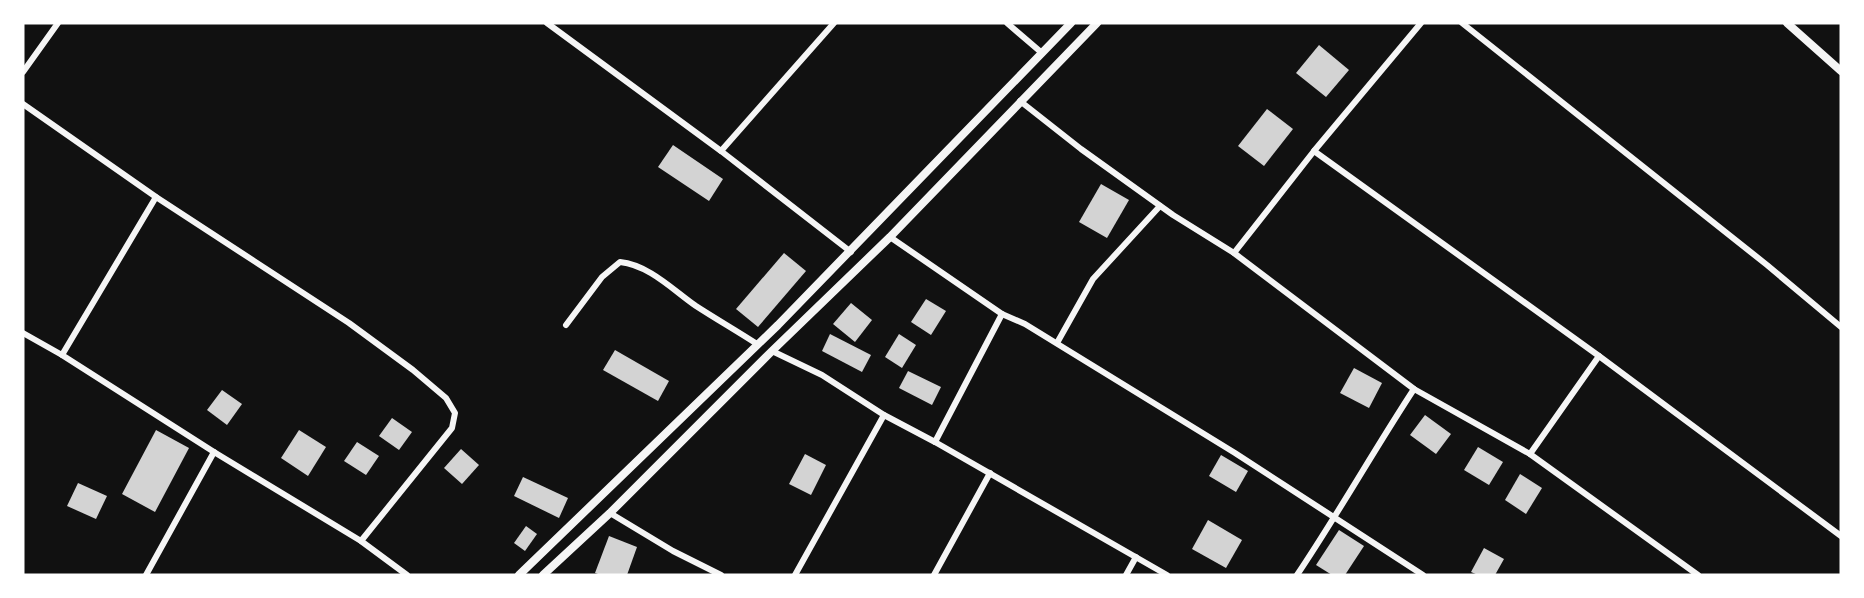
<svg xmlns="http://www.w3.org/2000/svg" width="1864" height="598" font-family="Arial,sans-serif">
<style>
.building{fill:#d3d3d3}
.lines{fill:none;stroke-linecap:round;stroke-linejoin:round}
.minor{stroke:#f5f5f5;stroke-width:6}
.tertiary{stroke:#f5f5f5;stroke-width:8}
</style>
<rect width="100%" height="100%" fill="#111"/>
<!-- building -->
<g class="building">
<path d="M1319 45 1349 70 1326 97 1296 73Z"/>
<path d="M1267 109 1293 129 1264 166 1238 146Z"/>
<path d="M673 145 723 179 709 201 658 167Z"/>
<path d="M1101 184 1129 200 1107 238 1079 222Z"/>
<path d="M784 253 806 271 758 327 736 309Z"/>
<path d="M926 299 946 311 931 335 911 322Z"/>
<path d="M851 303 872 320 855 342 833 324Z"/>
<path d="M830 334 871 355 862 372 822 351Z"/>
<path d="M899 334 916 345 902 368 885 357Z"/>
<path d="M615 350 669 381 658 401 603 370Z"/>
<path d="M1354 368 1382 383 1369 408 1340 393Z"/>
<path d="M908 371 941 387 932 405 899 388Z"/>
<path d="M222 390 242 404 227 425 207 410Z"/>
<path d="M1425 415 1451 434 1436 454 1410 435Z"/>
<path d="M392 418 412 432 399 450 379 436Z"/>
<path d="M156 430 189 448 155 512 122 494Z"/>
<path d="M299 430 326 447 308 476 281 458Z"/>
<path d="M357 442 379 456 366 475 344 461Z"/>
<path d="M1478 447 1503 462 1489 485 1464 470Z"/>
<path d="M461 449 479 465 462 484 444 468Z"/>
<path d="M805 454 826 465 811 495 789 484Z"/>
<path d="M1221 455 1248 471 1236 492 1209 476Z"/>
<path d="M1520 474 1542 488 1526 514 1505 500Z"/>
<path d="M523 477 568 498 559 518 514 496Z"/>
<path d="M78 483 107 496 96 519 67 506Z"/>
<path d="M1208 520 1242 540 1226 568 1192 549Z"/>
<path d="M526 526 537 534 525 551 514 543Z"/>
<path d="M1339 530 1364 546 1345 575H1332L1316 565Z"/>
<path d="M609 536 637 547 627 575H601L595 573Z"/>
<path d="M1484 548 1504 559 1495 575H1478L1471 572Z"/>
</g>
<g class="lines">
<!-- minor -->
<g class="minor">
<path d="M547 23 721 151 851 252"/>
<path d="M1007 23 1042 53"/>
<path d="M1462 23 1767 265 1841 327"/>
<path d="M23 72 58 23"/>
<path d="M1020 101 1081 149 1173 215 1234 253 1414 389 1530 454 1698 575"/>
<path d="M23 104 156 197 349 323 413 370 446 398 455 413 452 428 361 541"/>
<path d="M721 151 834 23"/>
<path d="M1314 151 1599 356 1841 536"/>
<path d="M156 197 62 355 214 452 361 541 407 575"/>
<path d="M890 237 1002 314 1025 324 1235 453 1423 575"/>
<path d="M1234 253 1314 151 1421 23"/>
<path d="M566 325 602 277 620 262C649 265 673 290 696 306 716 319 737 331 757 344"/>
<path d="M23 333 62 355"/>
<path d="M1057 343 1093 279 1160 206"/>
<path d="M772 351 822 375 884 415 935 442 1167 575"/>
<path d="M935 442 1002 314"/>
<path d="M1530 454 1599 356"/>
<path d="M610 513 673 551 721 575"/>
<path d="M146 575 214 452"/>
<path d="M795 575 884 415"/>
<path d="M934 575 990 473"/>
<path d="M1126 575 1136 557"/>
<path d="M1297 575C1338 514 1374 450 1414 389"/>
</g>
<!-- tertiary -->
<g class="tertiary">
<path d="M1787 23 1841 71"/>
<path d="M519 575 778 325 1071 23"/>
<path d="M543 575 610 513 772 351 890 237 1097 23"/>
</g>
</g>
<!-- border -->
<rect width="1864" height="598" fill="none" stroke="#ffffff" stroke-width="49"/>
</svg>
